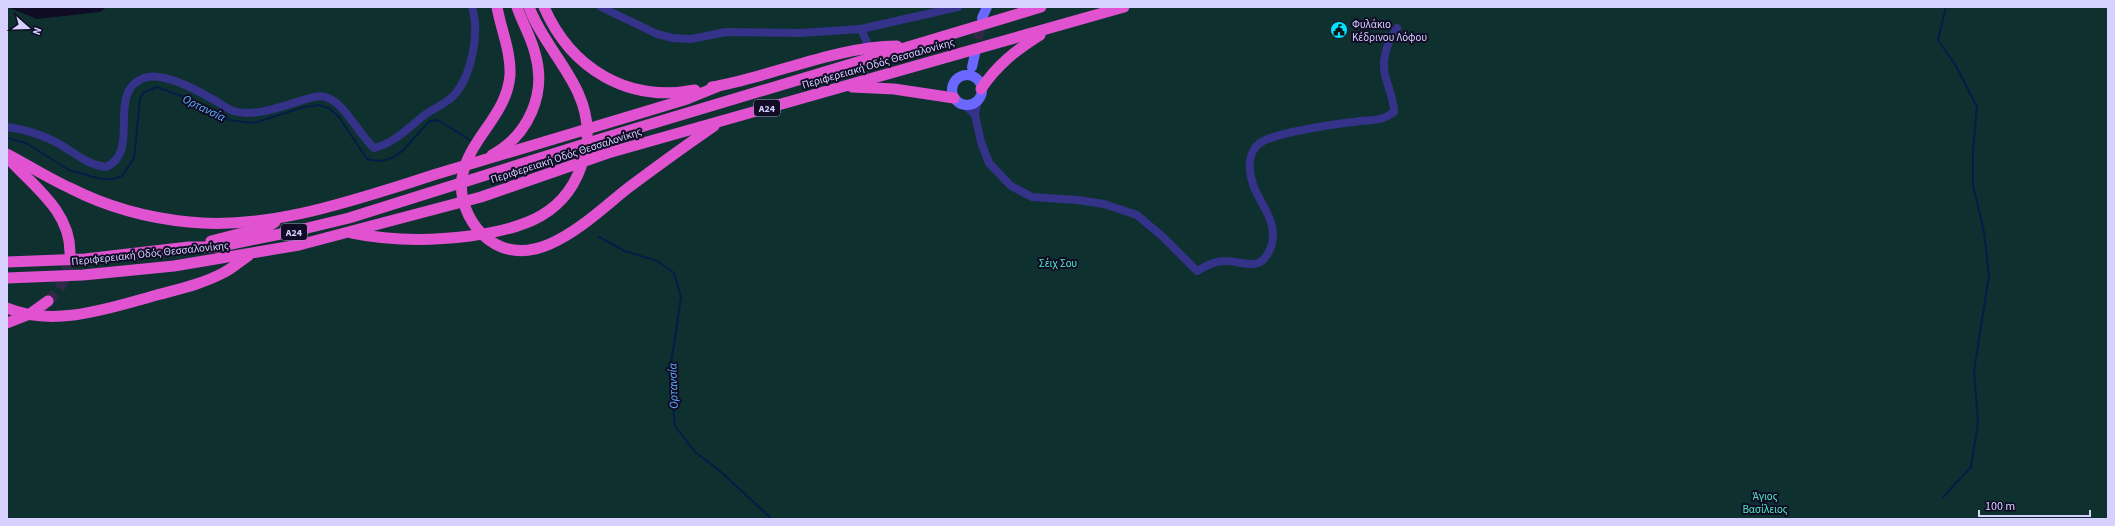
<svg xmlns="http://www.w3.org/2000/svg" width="2115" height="526" font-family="'Source Sans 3',sans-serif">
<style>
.green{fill:#0e312f}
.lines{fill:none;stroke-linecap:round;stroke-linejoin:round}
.stream{stroke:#041c47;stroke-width:2}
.secondary-tunnel{stroke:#2e2a47;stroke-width:10;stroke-dasharray:10 5;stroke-linecap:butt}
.trunk-tunnel{stroke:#2e2a47;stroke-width:11;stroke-dasharray:11 5.5;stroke-linecap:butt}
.minor{stroke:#35328a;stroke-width:8}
.secondary{stroke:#6c68ff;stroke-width:10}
.trunk{stroke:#e052d0;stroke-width:11}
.labels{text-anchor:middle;stroke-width:4;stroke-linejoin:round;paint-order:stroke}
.shield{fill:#100c26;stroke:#9b96be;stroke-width:1}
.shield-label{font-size:10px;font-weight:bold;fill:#d6d1ff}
.poi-label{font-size:11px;fill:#d6d1ff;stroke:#100c26;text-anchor:start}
.street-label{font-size:11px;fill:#d6d1ff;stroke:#100c26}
.park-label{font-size:11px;fill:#4fedc5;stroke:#100c26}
.water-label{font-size:12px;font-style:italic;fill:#5fb5ff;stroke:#100c26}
</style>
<rect width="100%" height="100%" fill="#100c26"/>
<!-- green -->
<path class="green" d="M7 7 37 19 100 12 107 7H2108V519H7Z"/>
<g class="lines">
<!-- stream -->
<g class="stream">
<path d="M7 138 26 143 69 170 101 179H114L122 176 134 158 140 99 144 92 157 87 190 99 221 118 235 121 254 123 304 107 319 105 329 108 339 117 367 159C399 168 409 140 430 121L438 120 473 142"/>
<path d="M599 237 625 251 657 261 674 273 681 297 670 371 675 426 695 452 720 471 772 519"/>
<path d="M1943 497 1971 467 1978 422 1974 371 1989 275 1984 232 1973 185V150L1977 107 1956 66 1938 40 1946 7"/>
</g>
<!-- secondary-tunnel -->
<path class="secondary-tunnel" d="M975 54 982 18"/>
<!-- trunk-tunnel -->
<path class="trunk-tunnel" d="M48 301C63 288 68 273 70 254"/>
<!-- minor -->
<g class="minor">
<path d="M601 7 657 34 673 38 691 39 726 32 800 33 861 29 958 7"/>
<path d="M861 29 869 47"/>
<path d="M965 105 975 115 978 99"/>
<path d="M975 115 981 142 989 163 1011 186 1032 197 1077 200 1104 204 1137 215 1163 237 1197 271C1206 266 1214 261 1225 261 1234 261 1243 264 1252 264 1265 265 1273 247 1273 235 1273 209 1247 193 1250 161 1251 154 1253 148 1260 143 1274 133 1334 124 1354 122 1371 119 1379 123 1394 112 1394 101 1390 92 1387 82 1380 64 1386 43 1397 28"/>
<path d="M7 127C24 129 46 136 61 145 76 154 88 165 106 167 142 152 105 92 144 78 162 71 197 90 212 99 219 102 226 108 233 111 257 118 287 104 310 98 316 96 322 95 328 98 345 104 360 136 374 148 394 143 406 130 422 117 431 109 447 104 455 94 472 74 480 32 472 7"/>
</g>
<!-- secondary -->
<g class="secondary">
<path d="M982 18 987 7"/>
<path d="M972 67 975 54"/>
<circle cx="967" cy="90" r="15"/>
</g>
<!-- trunk -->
<g class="trunk">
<path d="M497 7C501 30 511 51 510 75 507 116 468 139 462 178 459 198 468 220 482 234 530 281 591 217 628 188 656 167 685 146 714 126"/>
<path d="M529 7C545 51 590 86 587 136"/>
<path d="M544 7C571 69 628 103 695 90"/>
<path d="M712 87C775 76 833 47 897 46"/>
<path d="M852 87 894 89 954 98"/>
<path d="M981 89C997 65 1016 50 1040 35"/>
<path d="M7 154C28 165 48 178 70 188 107 207 148 218 189 222 271 231 363 197 440 173 523 148 605 124 687 99L719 86"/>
<path d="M492 155C529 135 547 93 535 53 531 37 522 22 517 7"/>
<path d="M7 157C33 186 71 211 70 254"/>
<path d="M352 233C391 241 430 241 470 236 523 229 569 215 584 157"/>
<path d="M211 241 267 227 275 222"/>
<path d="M7 262 85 259 189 247H217L295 231 349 218 604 138 1041 7"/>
<path d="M7 278 83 275 174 266 299 245 481 197 608 153 1124 7"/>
<path d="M7 308C54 328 110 308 157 295 179 289 202 284 223 273 232 269 240 261 248 256"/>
<path d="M7 323 30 314 48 301"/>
</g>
</g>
<!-- icons -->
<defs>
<g id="civic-disc" transform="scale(0.9)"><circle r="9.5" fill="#00e3fc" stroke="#100c26"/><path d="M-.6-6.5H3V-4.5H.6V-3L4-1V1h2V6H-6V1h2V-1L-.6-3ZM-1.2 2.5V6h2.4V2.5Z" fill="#111"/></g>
</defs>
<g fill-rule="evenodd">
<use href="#civic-disc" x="1339" y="30"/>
</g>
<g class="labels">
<!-- shield labels -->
<g class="shield">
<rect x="754" y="100" width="26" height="16" rx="3"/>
<rect x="281" y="224" width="26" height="16" rx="3"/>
</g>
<g class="shield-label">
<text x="767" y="112">Α24</text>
<text x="294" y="236">Α24</text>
</g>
<!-- poi labels -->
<g class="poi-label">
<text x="1352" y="28">Φυλάκιο<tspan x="1352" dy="13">Κέδρινου Λόφου</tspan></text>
</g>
<!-- street labels -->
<g class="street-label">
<text transform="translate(878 63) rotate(-16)" y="4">Περιφερειακή Οδός Θεσσαλονίκης</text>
<text transform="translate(566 155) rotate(-18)" y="4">Περιφερειακή Οδός Θεσσαλονίκης</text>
<text transform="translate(150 253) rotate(-6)" y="4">Περιφερειακή Οδός Θεσσαλονίκης</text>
</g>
<!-- park labels -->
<g class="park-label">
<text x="1058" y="267">Σέιχ Σου</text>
<text x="1765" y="500">Άγιος<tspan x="1765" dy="13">Βασίλειος</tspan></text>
</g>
<!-- water labels -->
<g class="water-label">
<text transform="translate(204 108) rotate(26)" y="4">Ορτανσία</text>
<text transform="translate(673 386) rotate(-92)" y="4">Ορτανσία</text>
</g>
</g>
<!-- border -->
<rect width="2115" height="526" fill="none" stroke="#d6d1ff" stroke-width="16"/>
<!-- north arrow -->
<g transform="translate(28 28) rotate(110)" stroke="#100c26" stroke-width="3" paint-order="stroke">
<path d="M0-3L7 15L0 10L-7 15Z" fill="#d6d1ff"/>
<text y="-6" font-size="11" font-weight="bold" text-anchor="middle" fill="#d6d1ff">N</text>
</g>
<!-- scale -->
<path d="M1979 510v6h111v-6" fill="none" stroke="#d6d1ff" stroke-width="2"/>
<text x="1985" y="510" font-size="12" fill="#d6d1ff" stroke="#100c26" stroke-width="3" paint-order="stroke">100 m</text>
</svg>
